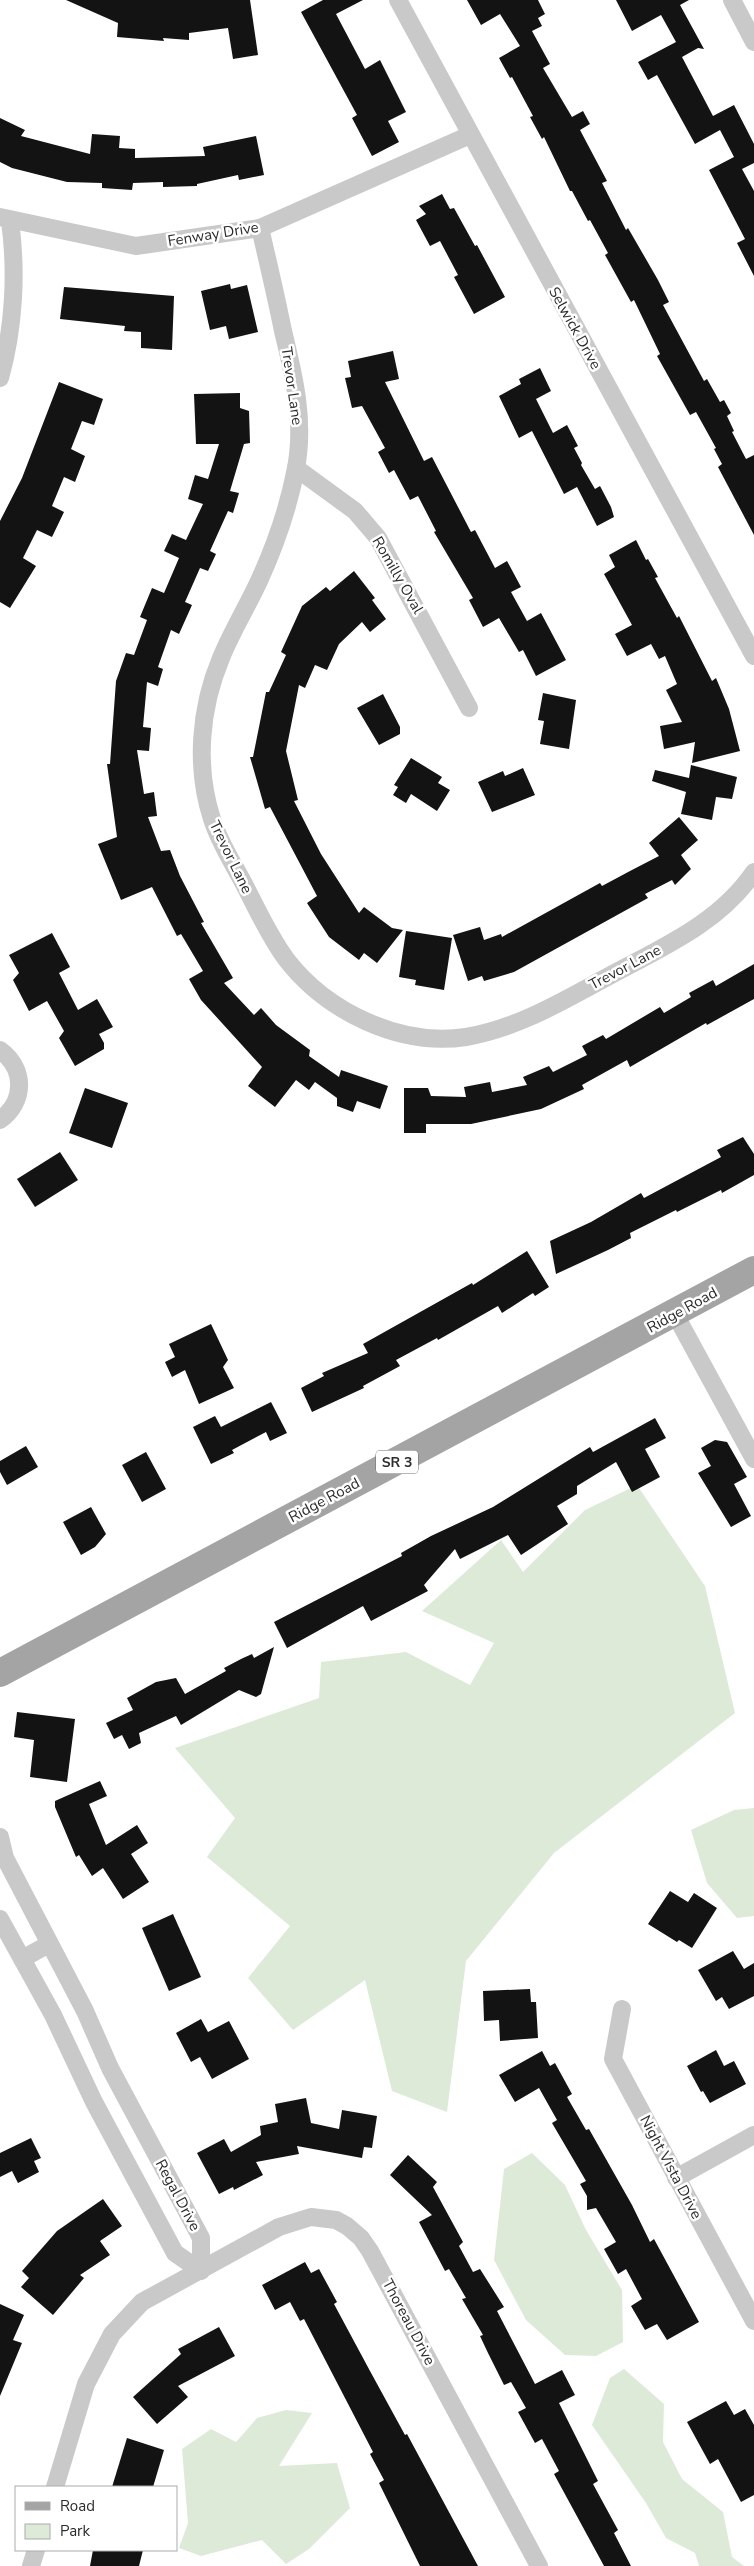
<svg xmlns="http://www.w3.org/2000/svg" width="754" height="2566" font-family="'Nunito Sans',sans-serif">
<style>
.green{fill:#deead8}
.building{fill:#131313}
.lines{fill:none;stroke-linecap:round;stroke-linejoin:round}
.street{stroke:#c9c9c9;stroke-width:18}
.primary{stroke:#a4a4a4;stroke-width:28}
.labels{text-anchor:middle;stroke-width:5;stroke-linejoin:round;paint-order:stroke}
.shield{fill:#fff;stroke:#6b6b6b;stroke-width:1}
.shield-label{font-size:14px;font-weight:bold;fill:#2c2c2c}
.street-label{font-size:15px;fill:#2c2c2c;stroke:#fff}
</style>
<rect width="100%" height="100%" fill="#fff"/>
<!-- green -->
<g class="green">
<path d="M637 1485 705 1586 735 1713 554 1853 466 1961 447 2112 392 2091 365 1980 293 2030 248 1978 290 1926 207 1857 235 1818 175 1748 319 1698 321 1662 406 1652 470 1685 494 1643 422 1611 501 1540 523 1572 585 1510Z"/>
<path d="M754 1808V1916L737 1918 707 1883 691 1830 734 1810Z"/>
<path d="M532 2153 565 2185 586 2230 622 2290 623 2342 596 2356 565 2355 526 2320 494 2260 504 2169Z"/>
<path d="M624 2369 664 2404 663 2442 682 2479 723 2512 732 2557 744 2566H699L695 2553 666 2538 646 2503 592 2425 610 2378Z"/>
<path d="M286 2410 312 2413 279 2466 337 2463 350 2508 309 2549 286 2564 262 2540 201 2556 179 2548 188 2523 182 2449 211 2429 236 2442 257 2418Z"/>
</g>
<!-- building -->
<g class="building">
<path d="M66 0H250L258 55 233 59 228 28 189 33V40L163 38 164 41 117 37 118 23Z"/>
<path d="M323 0H363L336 14 365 69 380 60 406 112 388 121 399 142 372 156 352 118 357 115 301 12Z"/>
<path d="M467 0H538L545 14 538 18 542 26 532 31 550 64 543 68 572 117 583 111 590 124 580 130 607 181 602 183 626 230 628 228 658 280 669 302 663 305 704 381 707 379 720 402 724 400 731 413 727 416 734 431 732 432 746 459 754 455V535L718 467 722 464 714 449 716 448 696 412 690 415 676 390 657 356 660 354 634 300 631 302 605 255 608 253 590 220 588 221 572 191H570L544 137 542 139 530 117 533 116 512 77 510 78 499 58 520 46 500 14 481 25Z"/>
<path d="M616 0H689L680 5 704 49 698 48 682 57 713 116 734 105 754 144V163L742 169 754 191V276L737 243 745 239 709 170 734 157 720 130 695 144 657 75 648 80 638 62 676 42 661 15 632 31Z"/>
<path d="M0 118 25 130 21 136 90 154 92 134 120 136 119 148 135 149V158L205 156 203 147 256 136 264 175 239 180 238 175 197 184V186L163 187V182L133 183 132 190 102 188V183L67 182 12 168 0 162Z"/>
<path d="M442 194 450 209 454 208 475 246 477 245 505 297 474 314 454 277 458 275 440 241 430 246 416 220 426 214 419 206Z"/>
<path d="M230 284 231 289 247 285 258 332 229 339 226 326 210 330 201 291Z"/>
<path d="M64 287 174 296 172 350 141 348V332L124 331 125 326 60 319Z"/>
<path d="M393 351 399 379 385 382 424 461 432 457 471 532 475 530 495 568 507 561 521 587 511 592 527 621 541 613 566 660 536 676 523 650 519 652 499 618 483 627 469 600 473 598 434 532 436 531 418 496 410 500 394 470 389 473 378 452 385 448 362 406 352 408 345 378 351 377 348 361Z"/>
<path d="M540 368 551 391 536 399 553 433 567 425 578 446 574 448 582 463 581 465 595 489 600 486 611 507 614 517 597 526 577 487 564 494 532 431 519 438 499 396 521 384 519 379Z"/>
<path d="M59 382 103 399 94 425 82 421 71 449 85 456 75 482 64 477 52 506 64 512 52 537 37 530 23 558 36 566 10 608 0 602V521L22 478Z"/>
<path d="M240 393V408L249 411 250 443 244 444 230 491 239 493 233 513 228 511 210 551 216 554 208 571 200 568 185 602 192 605 179 634 171 630 158 667 163 669 158 686 147 682 143 727 151 728 149 751 137 750 144 794 154 792 157 816 148 817 161 851 170 850 180 876 204 922 201 923 233 978 224 983 254 1015 261 1008 276 1025 310 1050 309 1056 339 1077 341 1070 388 1086 380 1109 357 1101 353 1112 337 1106V1098L315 1082 309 1090 296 1080 275 1107 248 1086 262 1067 201 1000 189 979 203 971 181 934 177 936 152 887 121 900 98 844 117 837 107 764H110L116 681 126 653 134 655 147 620 140 617 152 588 164 593 179 558 164 551 172 534 186 540 203 504 188 499 195 475 208 479 219 444H196L194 394Z"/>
<path d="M636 540 646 560 648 559 658 577 655 578 677 618 679 616 712 681 716 678 729 709 740 751 692 763 695 742 664 749 660 726 682 722 666 690 677 684 665 656 659 659 651 644 627 656 615 634 632 625 604 574 615 567 609 555Z"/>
<path d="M354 571 375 598 372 600 386 619 370 632 362 622 339 644 327 670 315 665 305 688 299 685 286 751 298 800 294 801 321 854 359 913 364 907 392 928 403 930 377 963 364 953 359 960 329 937 307 903 317 896 270 807 265 809 250 757H253L266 692H269L286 655 281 652 302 606 326 587 330 591Z"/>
<path d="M543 693 576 700 569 749 540 744 544 721 538 720Z"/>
<path d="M383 694 400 727V734L379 745 357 708Z"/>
<path d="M411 758 442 777 438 783 450 790 437 811 411 794 406 803 393 795 398 787 394 785Z"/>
<path d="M691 765 737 777 732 799 716 797 712 820 681 814 686 792 652 781 655 770 689 778Z"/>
<path d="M523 768 535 795 492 812 478 782 503 771 505 776Z"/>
<path d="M679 817 698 840 681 855 691 869 675 885 672 880 645 894 648 898 514 972 484 981 482 976 468 981 453 935 480 927 484 940 501 934 502 937 600 883 602 886 630 871 659 856 649 843Z"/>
<path d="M406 931 452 938 444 990 415 985 416 980 399 977Z"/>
<path d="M52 933 70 967 59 973 78 1010 97 999 113 1027 99 1034 104 1043V1049L75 1066 59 1038 64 1031 47 1001 29 1011 13 980 19 973 9 955Z"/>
<path d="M754 964V999L707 1025 706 1023 630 1067 627 1060 582 1085 584 1089 541 1109 471 1124H426V1133H404V1088H428L431 1096 466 1097 464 1087 490 1082 492 1092 527 1085 523 1077 549 1066 553 1072 587 1055 582 1046 603 1035 606 1039 660 1007 664 1013 691 997 689 993 713 980 716 986Z"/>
<path d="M85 1088 128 1103 112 1148 69 1133Z"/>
<path d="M743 1137 754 1154V1175L722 1193 721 1190 677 1212 676 1210 630 1233 631 1238 608 1250 556 1274 550 1241 591 1222 641 1193 644 1198 721 1157 717 1150Z"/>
<path d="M60 1152 78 1180 35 1207 17 1179Z"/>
<path d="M527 1251 549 1287 535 1296 533 1293 502 1313 498 1306 438 1340 437 1338 396 1360 400 1366 363 1386 364 1388 312 1412 301 1388 324 1376 322 1373 368 1353 363 1344 472 1283 473 1285Z"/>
<path d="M211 1324 228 1360 223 1367 234 1388 199 1404 185 1370 172 1377 165 1362 175 1357 169 1344Z"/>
<path d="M271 1402 287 1433 270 1441 266 1432 232 1450 234 1453 211 1464 193 1427 215 1416 221 1427Z"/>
<path d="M655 1418 666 1438 645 1449 660 1477 632 1492 616 1462 577 1486V1494L557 1506 568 1524 521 1555 508 1535 460 1559 455 1549 424 1585 428 1591 371 1621 363 1606 287 1648 274 1622 402 1556 401 1553 431 1536 493 1507 590 1447 593 1452Z"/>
<path d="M715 1440 727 1442 747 1477 734 1484 751 1516 731 1527 698 1473 711 1466 701 1448Z"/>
<path d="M26 1446 38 1467 7 1485 0 1472V1461Z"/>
<path d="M146 1452 166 1489 142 1502 122 1465Z"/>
<path d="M91 1507 106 1534 95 1547 81 1555 63 1522Z"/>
<path d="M274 1647 261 1694 256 1697 239 1690 181 1725 176 1716 139 1733 141 1743 129 1749 122 1735 114 1739 106 1723 133 1710 127 1698 156 1682 176 1678 185 1694 226 1671 224 1668 241 1659 252 1654 254 1658Z"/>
<path d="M17 1712 75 1719 67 1782 30 1777 34 1740 14 1737Z"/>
<path d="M100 1781 107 1796 89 1804 106 1845 137 1825 148 1843 131 1854 149 1882 123 1899 103 1868 92 1876 79 1855 76 1857 55 1807V1801Z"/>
<path d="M670 1891 688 1902 694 1893 717 1908 692 1948 679 1940 677 1942 648 1924Z"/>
<path d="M173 1914 201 1977 169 1991 142 1928Z"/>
<path d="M733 1951 744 1969 754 1963V1996L729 2009 722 1997 716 2001 698 1970Z"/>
<path d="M530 1989 531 2002H536L538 2038 500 2041 499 2020 484 2021 483 1991Z"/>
<path d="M201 2019 208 2032 229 2021 249 2059 212 2079 200 2057 191 2062 176 2033Z"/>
<path d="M716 2050 724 2066 734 2061 746 2084 710 2103 703 2091 701 2092 687 2066Z"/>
<path d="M542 2051 550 2066 555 2063 572 2094 567 2097 586 2130 589 2129 632 2205 650 2242 654 2239 699 2322 667 2340 657 2324 645 2330 631 2306 642 2299 626 2269 618 2274 604 2249 616 2242 596 2208 587 2210V2196L580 2184 586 2181 552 2123 557 2120 539 2088 515 2102 499 2075Z"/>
<path d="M306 2098 311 2123 339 2129 342 2110 377 2116 372 2148 364 2147 362 2158 297 2146 299 2154 256 2162 263 2175 234 2190 233 2187 219 2194 197 2153 224 2139 231 2152 261 2135 260 2126 278 2122 275 2104Z"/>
<path d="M31 2138 41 2158 34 2161 39 2172 18 2183 12 2171 0 2177V2153Z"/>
<path d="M408 2155 437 2182 433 2187 463 2242 459 2246 473 2272 480 2269 504 2307 497 2311 535 2384 562 2370 575 2395 559 2403 598 2481 593 2484 618 2530 614 2533 631 2566H604L554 2474 559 2471 542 2439 535 2443 518 2412 526 2408 511 2382 504 2385 488 2353 480 2336 483 2335 462 2299 466 2298 449 2269 445 2271 419 2222 432 2215 390 2175Z"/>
<path d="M103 2199 122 2226 100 2241 110 2255 80 2275 84 2278 53 2315 21 2287 29 2278 22 2271 57 2231Z"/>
<path d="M305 2262 311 2273 319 2269 337 2302 334 2304 370 2371 405 2435 407 2434 478 2566H420L379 2483 384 2480 370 2454 373 2452 304 2319 300 2321 290 2302 275 2310 262 2285Z"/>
<path d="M0 2304 24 2315 13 2340 22 2343 0 2396Z"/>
<path d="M219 2327 235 2356 178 2386 188 2397 157 2424 133 2397 181 2354 178 2349Z"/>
<path d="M726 2401 734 2415 745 2409 754 2425V2495L741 2502 718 2459 710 2464 687 2422Z"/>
<path d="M127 2438 164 2450 153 2487H112Z"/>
<path d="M93 2550H143L139 2566H90Z"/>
</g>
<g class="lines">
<!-- street -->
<g class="street">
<path d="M398 0 754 656"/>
<path d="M732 0 754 42"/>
<path d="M0 217 136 246 260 228 470 135"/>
<path d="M260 228C268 262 276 296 283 331 294 376 305 421 296 468 289 505 275 546 259 581 247 607 232 631 221 658 200 708 195 767 212 819 219 842 233 863 244 884 257 909 269 936 286 959 326 1011 399 1047 466 1037 519 1028 564 1000 611 975 663 947 719 923 754 872"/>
<path d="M0 378C14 328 17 272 10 221"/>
<path d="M296 468 355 511 378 538 469 708"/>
<path d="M0 1050C26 1069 25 1102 0 1120"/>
<path d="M675 1314 754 1459"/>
<path d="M0 1837 5 1858 85 2011 110 2068 201 2238V2271"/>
<path d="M0 1919 53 2015 94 2102 175 2253 201 2271"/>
<path d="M22 1959 49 1944"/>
<path d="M622 2009 613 2059 754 2321"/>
<path d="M676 2178 754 2135"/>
<path d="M55 2487 86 2384 112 2334 142 2302 279 2227 311 2217 336 2220 347 2226 361 2238 370 2251 539 2566"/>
<path d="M31 2566 36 2550"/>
</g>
<!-- primary -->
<path class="primary" d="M0 1673 754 1270"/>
</g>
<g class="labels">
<!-- shield labels -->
<rect class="shield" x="376" y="1450.5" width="42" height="23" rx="4"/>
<g class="shield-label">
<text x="397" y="1467">SR 3</text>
</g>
<!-- street labels -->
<g class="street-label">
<text transform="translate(213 234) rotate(-9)" y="5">Fenway Drive</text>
<text transform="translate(575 328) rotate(61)" y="5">Selwick Drive</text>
<text transform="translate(292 386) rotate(82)" y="5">Trevor Lane</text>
<text transform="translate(398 575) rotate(60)" y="5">Romilly Oval</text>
<text transform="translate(231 857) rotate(64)" y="5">Trevor Lane</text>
<text transform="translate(625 967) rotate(-28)" y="5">Trevor Lane</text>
<text transform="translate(682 1310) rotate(-29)" y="5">Ridge Road</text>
<text transform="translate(324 1500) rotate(-28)" y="5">Ridge Road</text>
<text transform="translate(671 2167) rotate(62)" y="5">Night Vista Drive</text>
<text transform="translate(178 2195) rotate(62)" y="5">Regal Drive</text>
<text transform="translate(409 2322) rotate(62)" y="5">Thoreau Drive</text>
</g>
</g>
<!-- legend -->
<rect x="15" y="2486" width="162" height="65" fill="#ffffff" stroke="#ababab"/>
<rect x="25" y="2502" width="25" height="8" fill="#a4a4a4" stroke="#ababab"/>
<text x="60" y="2511" font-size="15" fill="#2c2c2c">Road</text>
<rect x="25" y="2524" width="25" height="15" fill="#deead8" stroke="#ababab"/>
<text x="60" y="2536" font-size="15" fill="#2c2c2c">Park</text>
</svg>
